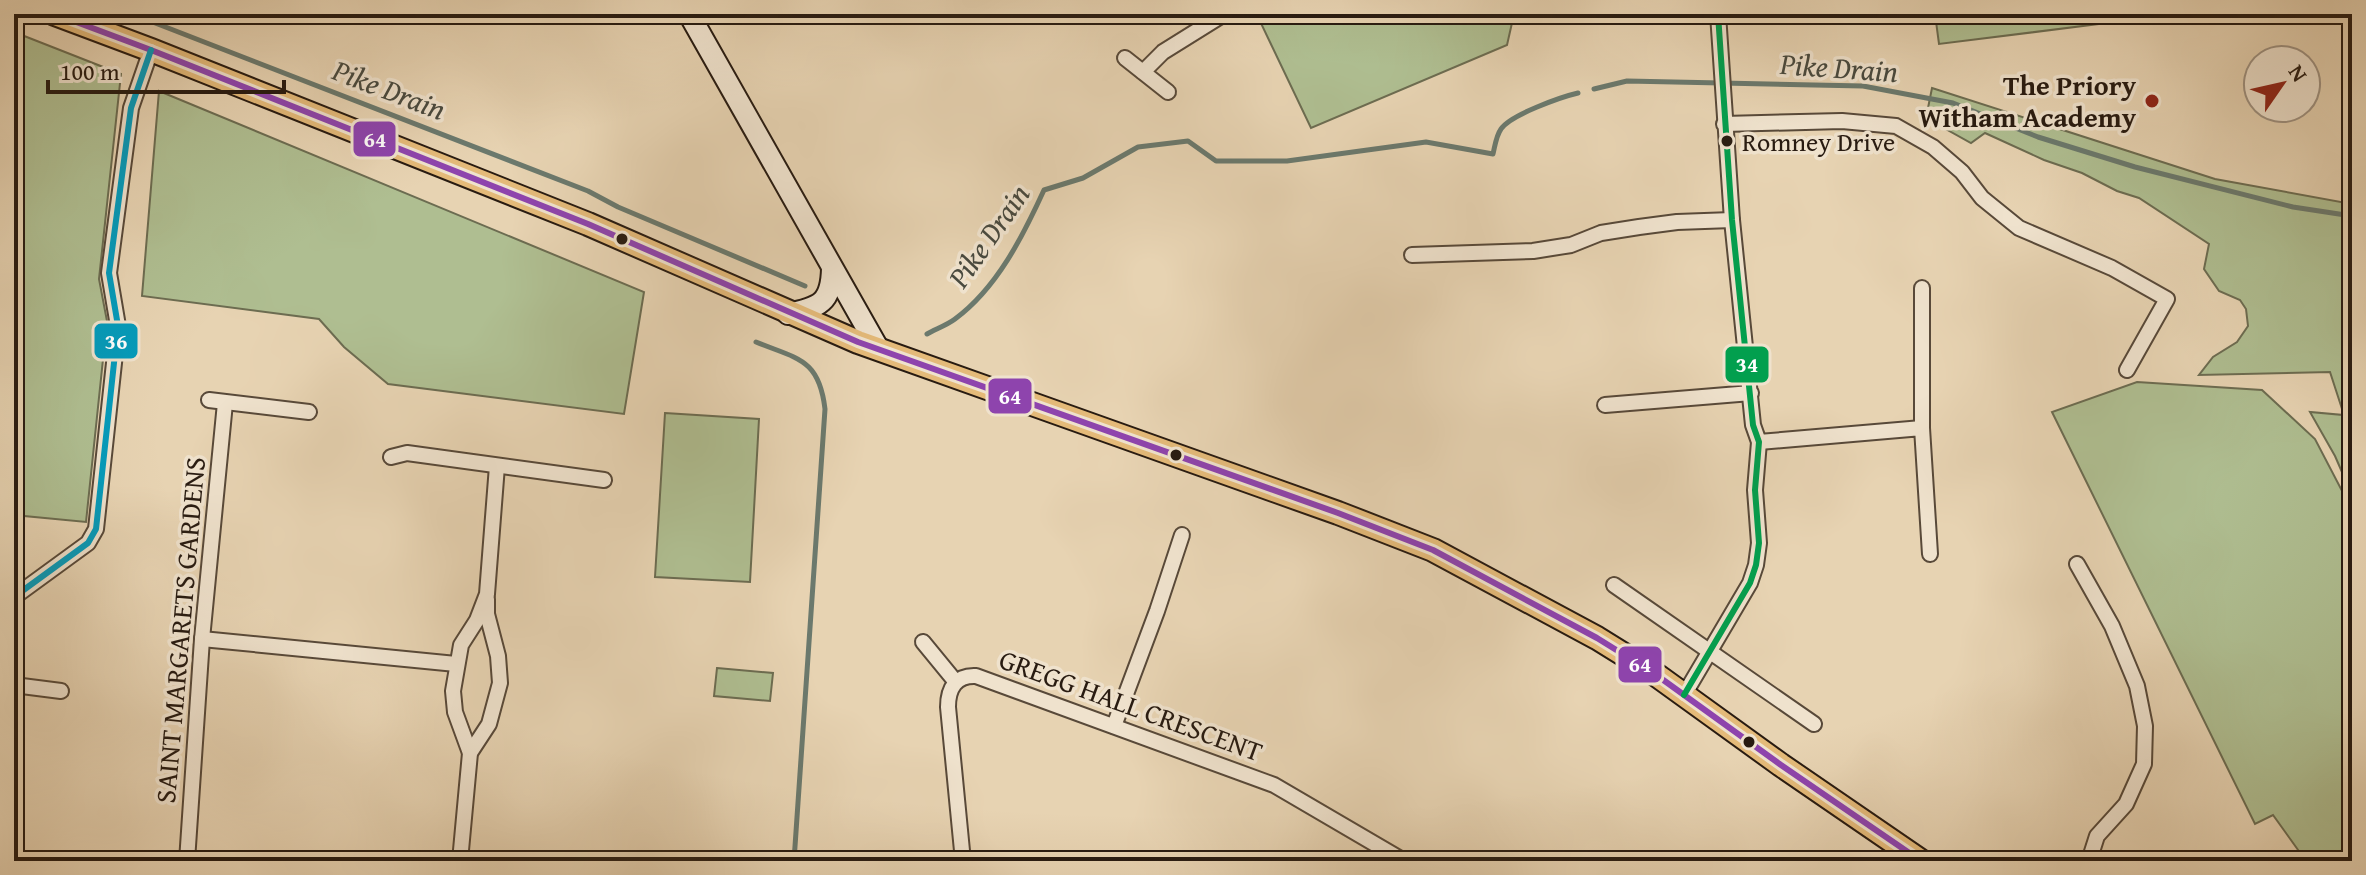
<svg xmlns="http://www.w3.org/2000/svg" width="2366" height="875" font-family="'Gentium Book Plus',serif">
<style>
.green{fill:#afbe91;stroke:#6c6c51;stroke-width:2}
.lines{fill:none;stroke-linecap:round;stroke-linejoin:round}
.stream{stroke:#6b796d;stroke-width:5}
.minor-casing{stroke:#584939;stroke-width:18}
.secondary-casing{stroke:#281b11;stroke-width:24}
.primary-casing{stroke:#281b11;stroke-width:26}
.minor{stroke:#efe2cd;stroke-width:14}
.secondary{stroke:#efe2cd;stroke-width:20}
.primary{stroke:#e4ba79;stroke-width:22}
.bus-1-casing{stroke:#efe2cd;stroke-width:12}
.bus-2-casing{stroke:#efe2cd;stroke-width:12}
.bus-3-casing{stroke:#efe2cd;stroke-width:12}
.bus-1{stroke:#8e44ad;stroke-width:6}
.bus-2{stroke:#049bbb;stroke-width:6}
.bus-3{stroke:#029f4e;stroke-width:6}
.poi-dot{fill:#8f2418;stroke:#efe2cd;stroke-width:3}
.bus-dot{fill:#281b11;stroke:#efe2cd;stroke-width:3}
.labels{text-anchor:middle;stroke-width:7;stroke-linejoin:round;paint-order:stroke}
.bus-label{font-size:26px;fill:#281b11;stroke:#efe2cd;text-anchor:start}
.poi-label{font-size:28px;font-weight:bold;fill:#281b11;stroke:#efe2cd;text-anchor:end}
.street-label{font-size:28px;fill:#281b11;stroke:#efe2cd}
.water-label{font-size:30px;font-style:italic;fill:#494a3f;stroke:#efe2cd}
.line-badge{stroke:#efe2cd;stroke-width:3}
.badge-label{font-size:22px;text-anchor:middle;font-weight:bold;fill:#fff}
</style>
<rect width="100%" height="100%" fill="#e7d3b2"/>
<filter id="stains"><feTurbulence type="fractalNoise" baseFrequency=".0025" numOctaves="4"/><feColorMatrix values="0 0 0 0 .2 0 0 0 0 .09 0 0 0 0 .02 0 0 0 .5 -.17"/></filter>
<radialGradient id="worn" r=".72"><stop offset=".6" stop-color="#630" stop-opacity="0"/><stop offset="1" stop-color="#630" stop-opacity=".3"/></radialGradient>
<!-- green -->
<g class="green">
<path d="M1261 14H1514L1507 45 1311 128 1258 17Z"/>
<path d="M1935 14H2146L2147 18 1939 44Z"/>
<path d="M14 32 121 74 99 279 107 321 86 522 14 515Z"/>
<path d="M1932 88 2215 179 2352 204V495L2335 456 2310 412 2344 415 2330 372 2199 375 2213 357 2237 342 2248 326 2246 309 2240 300 2219 291 2204 269 2209 244 2139 198 2117 191 2082 173 2044 160 1985 133 1971 143 1926 118Z"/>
<path d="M159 91 644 292 624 414 388 384 344 347 319 319 142 296Z"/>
<path d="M2137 382 2262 390 2315 439 2352 510V861H2306L2273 815 2255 824 2052 412Z"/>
<path d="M665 413 759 419 750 582 655 577Z"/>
<path d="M717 668 773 673 770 701 714 696Z"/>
</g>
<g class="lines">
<!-- stream -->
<g class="stream">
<path d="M132 14 588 191 618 207 805 286"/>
<path d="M1594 89 1627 81 1863 86 1953 103 2038 137 2135 167 2293 207 2352 216"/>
<path d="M927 334C936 329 947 325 955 319 997 288 1023 236 1044 190L1083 178 1138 147 1188 141 1216 161H1287L1426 142 1493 154C1495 146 1496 136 1501 129 1510 115 1561 97 1578 93"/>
<path d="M756 342C797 359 819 358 825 409L794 861"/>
</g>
<!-- minor casing -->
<g class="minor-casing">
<g id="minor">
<path d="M1125 58 1168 92"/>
<path d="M1143 72 1163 52 1224 14"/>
<path d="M1724 124 1842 121 1896 126 1933 147 1962 172 1982 198 2019 228 2112 268 2167 299 2127 370"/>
<path d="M1412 255 1533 251 1571 245 1601 233 1639 227 1677 222 1732 220"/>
<path d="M1922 288V428"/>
<path d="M209 400 309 412"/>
<path d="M1605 405 1751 393"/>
<path d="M1759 442 1922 428 1930 554"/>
<path d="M391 457 407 453 604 480"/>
<path d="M2077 564 2112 626 2137 686 2145 726 2144 764 2126 804 2097 836 2089 861"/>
<path d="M1614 585 1814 724"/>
<path d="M14 597 88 543 96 529 118 326 109 273 131 108 151 50"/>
<path d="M202 639 456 664"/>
<path d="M923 642 955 681"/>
<path d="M14 685 61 691"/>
<path d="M1684 695 1750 583 1756 565 1759 543 1755 490 1759 442 1753 425 1732 220 1718 14"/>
<path d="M1114 726 1157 611 1182 535"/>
<path d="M470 753 455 712 453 691 461 645 477 620 487 594 497 466"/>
<path d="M187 861 202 639 225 403"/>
<path d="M460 861 470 753 489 724 500 683 498 656 487 614V599"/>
<path d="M963 861 948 707C948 688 956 675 976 676L1274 785 1404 861"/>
</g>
</g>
<!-- secondary casing -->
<g class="secondary-casing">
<g id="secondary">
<path d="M689 14 878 348"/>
<path d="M788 314C820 307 831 303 832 269"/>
</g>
</g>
<!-- primary casing -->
<g class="primary-casing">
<path id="primary" d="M55 14 151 50 588 224 858 342 1338 513 1433 550 1597 638 1655 674 1781 765 1921 861"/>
</g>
<!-- minor -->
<use href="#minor" class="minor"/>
<!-- secondary -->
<use href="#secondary" class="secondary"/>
<!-- primary -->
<use href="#primary" class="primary"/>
<!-- bus-1 casing -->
<g class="bus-1-casing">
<path id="bus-1" d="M55 14 151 50 588 224 858 342 1338 513 1433 550 1597 638 1655 674 1781 765 1921 861"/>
</g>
<!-- bus-2 casing -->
<g class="bus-2-casing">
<path id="bus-2" d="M14 597 88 543 96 529 118 326 109 273 131 108 151 50"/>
</g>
<!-- bus-3 casing -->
<g class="bus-3-casing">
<path id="bus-3" d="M1684 695 1750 583 1756 565 1759 543 1755 490 1759 442 1753 425 1732 220 1718 14"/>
</g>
<!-- bus-1 -->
<use href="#bus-1" class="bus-1"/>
<!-- bus-2 -->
<use href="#bus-2" class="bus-2"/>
<!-- bus-3 -->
<use href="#bus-3" class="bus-3"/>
</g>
<!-- markers -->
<circle class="poi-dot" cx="2152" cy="101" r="8"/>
<g class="bus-dot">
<circle cx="1727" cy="141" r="7"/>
<circle cx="622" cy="239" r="7"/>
<circle cx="1176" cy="455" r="7"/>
<circle cx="1749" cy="742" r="7"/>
</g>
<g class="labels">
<!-- bus labels -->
<g class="bus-label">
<text x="1742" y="151">Romney Drive</text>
</g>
<!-- poi labels -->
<g class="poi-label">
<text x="2136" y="95">The Priory<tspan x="2136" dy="32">Witham Academy</tspan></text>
</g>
<!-- street labels -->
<g class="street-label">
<text transform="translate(180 630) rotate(-85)" y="10">SAINT MARGARETS GARDENS</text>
<text transform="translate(1131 705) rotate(20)" y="10">GREGG HALL CRESCENT</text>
</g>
<!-- water labels -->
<g class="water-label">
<text transform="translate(1839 68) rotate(4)" y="10">Pike Drain</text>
<text transform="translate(389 90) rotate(21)" y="10">Pike Drain</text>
<text transform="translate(989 236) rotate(-55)" y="10">Pike Drain</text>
</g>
</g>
<g class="line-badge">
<rect x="352" y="120" width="45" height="38" rx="8" fill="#8e44ad"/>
<rect x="93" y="322" width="46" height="38" rx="8" fill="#049bbb"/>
<rect x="1724" y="345" width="46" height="39" rx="8" fill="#029f4e"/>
<rect x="987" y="377" width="46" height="38" rx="8" fill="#8e44ad"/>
<rect x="1617" y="645" width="46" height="39" rx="8" fill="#8e44ad"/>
</g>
<g class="badge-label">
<text x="375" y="147">64</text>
<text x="116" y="349">36</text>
<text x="1747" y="372">34</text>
<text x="1010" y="404">64</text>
<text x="1640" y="672">64</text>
</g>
<!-- margin -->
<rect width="2366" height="875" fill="none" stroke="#e7d3b2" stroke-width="48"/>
<rect x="16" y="16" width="2334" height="843" fill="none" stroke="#281b11" stroke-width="4"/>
<rect x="24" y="24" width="2318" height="827" fill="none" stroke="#281b11" stroke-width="2"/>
<!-- north arrow -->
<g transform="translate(2282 84) rotate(56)"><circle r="38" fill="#efe2cd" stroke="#9f9282" stroke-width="2"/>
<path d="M0-6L14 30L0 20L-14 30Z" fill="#8f2418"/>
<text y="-12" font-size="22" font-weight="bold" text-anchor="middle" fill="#281b11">N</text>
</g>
<!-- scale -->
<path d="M48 80v12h236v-12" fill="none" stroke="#281b11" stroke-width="4"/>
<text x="60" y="80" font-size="24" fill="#281b11" stroke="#efe2cd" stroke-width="6" paint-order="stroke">100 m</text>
<rect width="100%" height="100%" filter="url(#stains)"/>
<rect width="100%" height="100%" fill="url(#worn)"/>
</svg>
